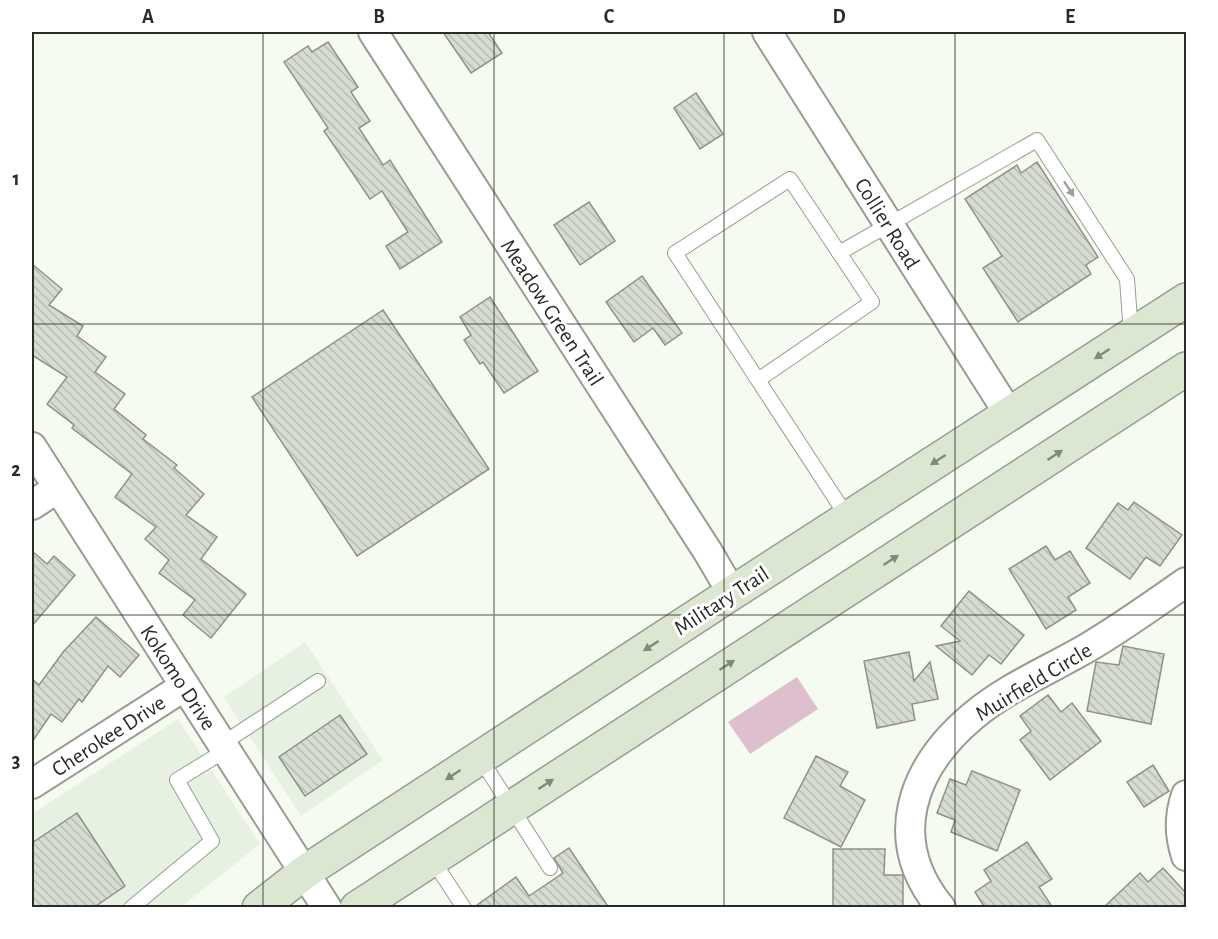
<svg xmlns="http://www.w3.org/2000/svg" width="1218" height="939" font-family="'Alegreya Sans',sans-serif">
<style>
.built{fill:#e7f1e1}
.park{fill:#debfce}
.building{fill:url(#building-back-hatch);stroke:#8e938a;stroke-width:1.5}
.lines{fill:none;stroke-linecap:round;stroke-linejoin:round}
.lane-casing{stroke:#989d94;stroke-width:16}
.street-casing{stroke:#989d94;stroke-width:32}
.secondary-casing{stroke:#989d94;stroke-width:36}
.lane{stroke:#fff;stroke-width:14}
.street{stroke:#fff;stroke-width:28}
.secondary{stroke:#dce7d2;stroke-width:33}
.oneway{fill:#9fa09e}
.oneway2{fill:#82897c}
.grid{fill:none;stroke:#292b27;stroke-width:1.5;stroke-opacity:0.55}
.labels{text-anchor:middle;stroke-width:6;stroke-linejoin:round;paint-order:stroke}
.street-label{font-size:22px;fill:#292b27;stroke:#fff}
.neatline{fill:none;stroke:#292b27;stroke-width:2}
.grid-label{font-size:20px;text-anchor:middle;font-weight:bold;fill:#292b27}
</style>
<defs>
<pattern id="building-back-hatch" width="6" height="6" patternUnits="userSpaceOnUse" patternTransform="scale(1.5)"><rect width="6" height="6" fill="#d6dcd2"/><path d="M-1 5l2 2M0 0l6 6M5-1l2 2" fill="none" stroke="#b8bdb4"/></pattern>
</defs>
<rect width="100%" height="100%" fill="#f5fbf1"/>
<!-- built -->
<g class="built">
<path d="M305 642 383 760 301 816 224 697Z"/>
<path d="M178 719 260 844 181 907 32 908V814Z"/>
</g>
<!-- park -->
<path class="park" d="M797 677 818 709 750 754 728 722Z"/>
<!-- building -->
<g class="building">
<path d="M443 32H488L502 53 471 73Z"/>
<path d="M328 42 358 87 351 92 370 121 359 128 383 165 390 160 442 242 400 269 386 246 408 232 382 191 370 199 324 131 328 128 284 62 308 46 312 52Z"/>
<path d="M696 93 723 134 700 149 674 108Z"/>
<path d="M1037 162 1098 257 1086 265 1091 274 1018 322 983 268 1002 256 965 199 1017 165 1021 173Z"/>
<path d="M589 202 615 241 580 265 554 225Z"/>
<path d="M32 264 62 289 49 305 83 326 77 336 106 357 95 372 125 394 114 409 146 435 143 439 177 465 174 468 204 494 186 515 217 537 201 559 246 594 211 638 183 615 195 600 159 573 169 560 145 539 156 527 115 497 132 474 72 428 74 425 47 404 67 377 32 355Z"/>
<path d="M642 276 682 333 665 345 653 328 634 342 606 302Z"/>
<path d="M490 297 538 371 504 393 483 362 480 364 464 340 471 335 460 317Z"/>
<path d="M383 310 489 469 357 556 252 397Z"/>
<path d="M1134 502 1182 535 1160 566 1146 557 1130 579 1086 548 1118 503 1128 510Z"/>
<path d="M1046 546 1055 560 1070 551 1090 583 1068 597 1076 610 1046 629 1009 569Z"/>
<path d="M32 551 47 564 54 556 75 575 32 626Z"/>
<path d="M969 591 1024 635 1001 664 989 655 972 675 936 646 960 641 941 626Z"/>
<path d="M96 617 139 655 120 677 108 666 82 702 79 699 62 722 51 714 32 742V679L39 685 64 651Z"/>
<path d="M1123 646 1164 654 1151 724 1087 711 1096 662 1119 665Z"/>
<path d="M909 652 914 681 930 662 938 699 912 704 915 720 877 728 864 661Z"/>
<path d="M1048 695 1061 712 1072 703 1101 741 1050 780 1020 740 1031 731 1020 716Z"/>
<path d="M340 715 367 754 305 796 279 757Z"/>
<path d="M816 756 848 772 840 786 865 800 841 847 784 818Z"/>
<path d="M1153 765 1169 791 1144 807 1127 782Z"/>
<path d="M972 771 1020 790 997 851 951 832 955 820 937 813 950 779 966 785Z"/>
<path d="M77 813 125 886 93 908H32V843Z"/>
<path d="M1027 842 1052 879 1039 887 1053 908H985L975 892 991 881 984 870Z"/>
<path d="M569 848 609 908H473L516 877 529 896 563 873 554 858Z"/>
<path d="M833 849H885L884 875H903V908H833Z"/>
<path d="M1163 868 1186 893V908H1103L1140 873 1148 882Z"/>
</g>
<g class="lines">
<!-- lane casing -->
<g class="lane-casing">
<g id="lane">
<path d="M839 253 1037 140 1127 279 1131 334"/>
<path d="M758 380 872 302 790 179 675 253C733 342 791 430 848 518"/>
<path d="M222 744 318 681"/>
<path d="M480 758 550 868"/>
<path d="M432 859 464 908"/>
<path d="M131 908 212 841 177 780 226 750"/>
</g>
</g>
<!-- street casing -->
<g class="street-casing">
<g id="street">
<path d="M373 32 708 552 732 593"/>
<path d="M767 32 1009 414"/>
<path d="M32 447 327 908"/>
<path d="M32 505 58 488"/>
<path d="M32 784 185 686"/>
<path d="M1186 795C1179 816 1179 834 1186 856"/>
<path d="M941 908C885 840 911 768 973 716 1006 688 1049 670 1087 648 1121 628 1153 605 1186 582"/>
</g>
</g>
<!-- secondary casing -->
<g class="secondary-casing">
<g id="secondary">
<path d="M259 908 305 872 732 593 1186 300"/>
<path d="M357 908 1186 369"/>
</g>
</g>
<!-- lane -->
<use href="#lane" class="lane"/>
<!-- street -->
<use href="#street" class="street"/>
<!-- secondary -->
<use href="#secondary" class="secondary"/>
</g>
<!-- one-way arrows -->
<defs><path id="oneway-solid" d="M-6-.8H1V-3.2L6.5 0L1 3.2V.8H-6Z" transform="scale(1.5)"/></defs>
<use class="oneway" href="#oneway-solid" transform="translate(1069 189) rotate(57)"/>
<g class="oneway2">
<use href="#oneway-solid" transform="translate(1102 354) rotate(147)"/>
<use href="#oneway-solid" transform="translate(1055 455) rotate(-33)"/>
<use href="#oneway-solid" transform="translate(938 460) rotate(147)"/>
<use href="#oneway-solid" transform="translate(891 560) rotate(-33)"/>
<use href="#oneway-solid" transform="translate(651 646) rotate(147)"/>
<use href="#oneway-solid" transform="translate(727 665) rotate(-33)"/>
<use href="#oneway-solid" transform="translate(453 775) rotate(147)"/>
<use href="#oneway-solid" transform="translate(546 784) rotate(-33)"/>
</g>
<!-- grid -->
<path class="grid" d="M263 32V908M494 32V908M724 32V908M955 32V908M32 324H1186M32 615H1186"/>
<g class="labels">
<!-- street labels -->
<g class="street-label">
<text transform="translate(888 223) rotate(58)" y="8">Collier Road</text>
<text transform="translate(553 312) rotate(57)" y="8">Meadow Green Trail</text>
<text transform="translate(721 600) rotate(-33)" y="8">Military Trail</text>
<text transform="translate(179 677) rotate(57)" y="8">Kokomo Drive</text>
<text transform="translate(1033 681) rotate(-31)" y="8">Muirfield Circle</text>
<text transform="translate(108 735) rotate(-33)" y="8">Cherokee Drive</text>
</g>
</g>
<!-- border -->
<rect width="1218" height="939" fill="none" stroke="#ffffff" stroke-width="66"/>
<rect x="33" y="33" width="1152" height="873" class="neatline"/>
<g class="grid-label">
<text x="148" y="23">A</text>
<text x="379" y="23">B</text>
<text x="609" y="23">C</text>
<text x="839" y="23">D</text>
<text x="1070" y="23">E</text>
<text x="16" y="185">1</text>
<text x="16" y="476">2</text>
<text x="16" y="767">3</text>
</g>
</svg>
